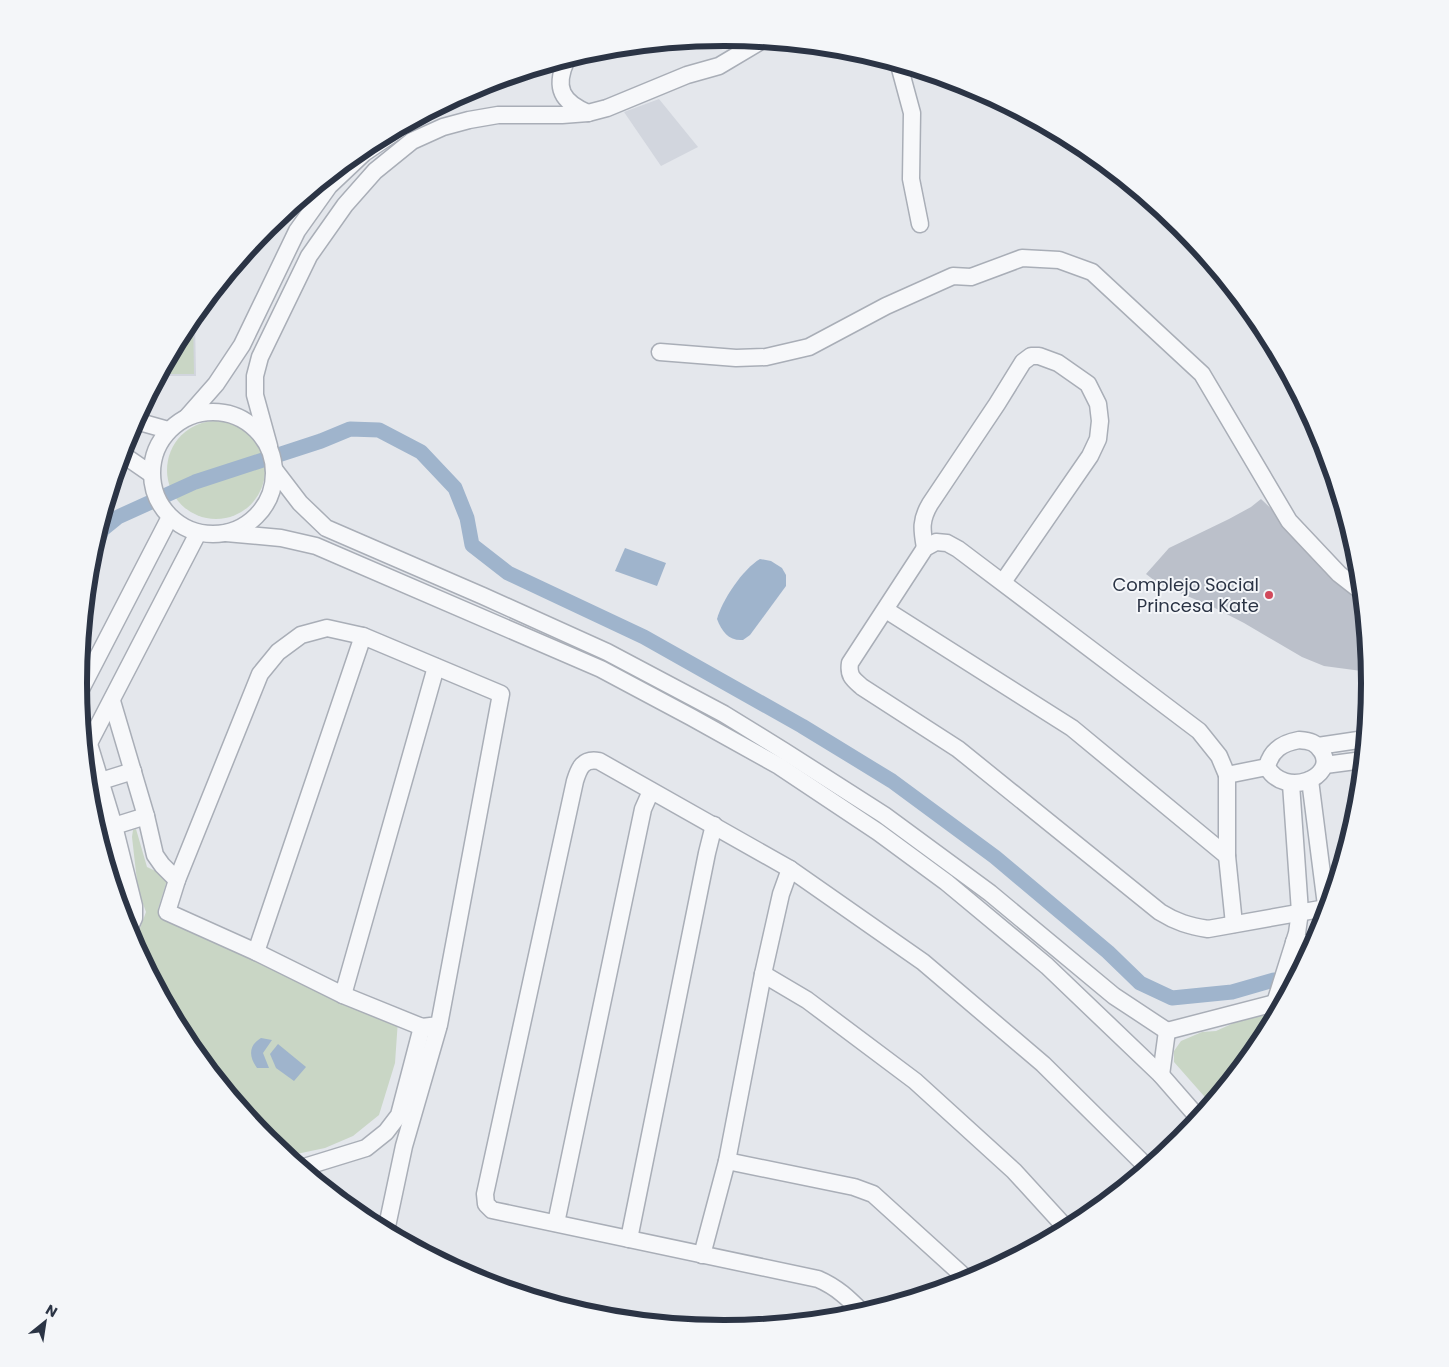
<svg xmlns="http://www.w3.org/2000/svg" width="1449" height="1367" font-family="Poppins,sans-serif">
<style>
.built{fill:#d2d6de}
.green{fill:#c9d6c5}
.water{fill:#9fb4cc}
.lines{fill:none;stroke-linecap:round;stroke-linejoin:round}
.canal{stroke:#9fb4cc;stroke-width:15}
.building{fill:#bbc0ca}
.minor-casing{stroke:#a9aeb7;stroke-width:19}
.minor{stroke:#f7f8fa;stroke-width:16}
.poi-dot{fill:#d1495b;stroke:#f4f6f9;stroke-width:2}
.labels{text-anchor:middle;stroke-width:4;stroke-linejoin:round;paint-order:stroke}
.poi-label{font-size:18px;fill:#2b3445;stroke:#f4f6f9;text-anchor:end}
.rim{fill:none;stroke:#2b3445;stroke-width:6}
</style>
<rect width="100%" height="100%" fill="#e4e7ec"/>
<!-- built -->
<g class="built">
<path d="M659 99 698 147 661 166 624 112Z"/>
<path d="M193 318 195 319 196 376H160L188 324Z"/>
</g>
<!-- green -->
<g class="green">
<path d="M191 320H193L194 374H161Z"/>
<circle cx="216" cy="470" r="49"/>
<path d="M136 829 147 867 168 877 158 909 398 1020 395 1063 379 1115 353 1136 325 1148 287 1156 268 1140 187 1042 133 940 139 931 146 912 138 890 132 837 133 830Z"/>
<path d="M1279 1010 1261 1043 1211 1104 1174 1062V1051L1181 1041 1202 1032 1216 1031 1236 1022 1272 1011Z"/>
</g>
<!-- water -->
<g class="water">
<path d="M625 548 666 563 657 586 615 571Z"/>
<path d="M760 559 771 561 782 568 786 575V586L750 635 743 640C729 641 722 632 717 619 722 600 743 569 760 559Z"/>
<path d="M261 1038 272 1040 263 1053 269 1068H257C249 1057 248 1046 261 1038Z"/>
<path d="M278 1044 306 1067 294 1081 276 1068 270 1054Z"/>
</g>
<g class="lines">
<!-- canal -->
<path class="canal" d="M91 559 102 530 118 517 195 482 321 441 350 429 379 430 421 452 455 488 467 518 472 545 508 573 644 637 802 726 892 781 995 857 1108 952 1140 983 1172 998 1232 992 1274 980 1292 985"/>
</g>
<!-- building -->
<path class="building" d="M1261 499 1281 518 1363 606 1369 672 1324 666 1302 657 1244 623 1213 607 1159 584 1146 574 1169 548 1229 519 1251 507Z"/>
<g class="lines">
<!-- minor casing -->
<g class="minor-casing">
<g id="minor">
<path d="M566 61C554 88 562 102 588 113"/>
<path d="M899 65 912 113 911 179 920 224"/>
<path d="M468 91 480 86"/>
<path d="M660 352 736 358 766 357 809 347 886 306 953 276 971 277 1022 258 1059 260 1092 272 1202 374 1289 521 1339 574 1362 592"/>
<circle cx="213" cy="473" r="61"/>
<path d="M187 417 216 384 242 345 297 231 329 186 364 153 404 126"/>
<path d="M136 421 168 430"/>
<path d="M269 446 255 395V376L260 357 309 256 345 205 375 171 412 141 443 127 469 120 498 115H562L588 113 607 108 687 75 719 66 761 41"/>
<path d="M122 454 151 474"/>
<path d="M274 469 300 503 326 528 483 596 607 652 724 714 784 751 884 815 990 893 1114 996 1167 1031"/>
<path d="M226 533 281 538 316 546 601 669 691 717 779 766 878 832 946 882 1047 966 1161 1075 1195 1114 1198 1120"/>
<path d="M925 548C922 530 920 521 930 504L997 404 1023 362 1031 356H1039L1058 363 1088 384 1098 404 1100 421 1098 439 1090 456 1003 582"/>
<path d="M886 610 1072 728 1227 856"/>
<path d="M79 693 170 517"/>
<path d="M112 701 146 816 155 855 162 865 177 880"/>
<path d="M1299 740C1310 741 1316 742 1322 752 1337 777 1285 799 1267 767 1271 750 1282 743 1299 740Z"/>
<path d="M89 744 114 826 134 906V918L128 931"/>
<path d="M1318 746 1365 739"/>
<path d="M85 751 198 533"/>
<path d="M1325 765 1363 760"/>
<path d="M1227 775 1219 756 1199 731 958 549 947 543 936 542 925 548 850 663C848 676 853 679 862 687L958 749 1160 912C1176 922 1189 926 1208 929L1326 908"/>
<path d="M1310 780 1327 913"/>
<path d="M101 781 133 771"/>
<path d="M114 826 146 816"/>
<path d="M1234 924 1227 856V775L1267 767"/>
<path d="M1294 942 1314 944"/>
<path d="M256 952 363 636"/>
<path d="M763 974 807 1000 915 1081 1014 1171 1067 1229"/>
<path d="M343 995 436 667"/>
<path d="M1275 1003 1297 933 1300 912 1291 784"/>
<path d="M1167 1031 1275 1003 1282 1004"/>
<path d="M1161 1075 1167 1031"/>
<path d="M727 1161 854 1187 873 1194 969 1281"/>
<path d="M301 1168 366 1148 386 1132 399 1115 422 1027"/>
<path d="M556 1223 643 809 651 791"/>
<path d="M386 1231 404 1146 439 1025 501 694 363 636 327 628 301 635 278 652 260 674 177 880 167 912 256 952 343 995 422 1027 439 1025"/>
<path d="M629 1239 707 853 714 825"/>
<path d="M702 1255 727 1161 763 974 781 894 790 869"/>
<path d="M863 1313C849 1299 837 1287 818 1279L492 1210 486 1204 485 1194 575 781C579 768 583 758 599 761L790 869 923 962 1043 1064 1148 1168"/>
</g>
</g>
<!-- minor -->
<use href="#minor" class="minor"/>
</g>
<!-- markers -->
<circle class="poi-dot" cx="1269" cy="595" r="5"/>
<g class="labels">
<!-- poi labels -->
<g class="poi-label">
<text x="1259" y="591">Complejo Social<tspan x="1259" dy="21">Princesa Kate</tspan></text>
</g>
</g>
<!-- crop -->
<path d="M0 0H1449V1367H0ZM87 683a637 637 0 1 1 1274 0a637 637 0 1 1-1274 0Z" fill="#f4f6f9" fill-rule="evenodd"/>
<path class="rim" d="M87 683a637 637 0 1 1 1274 0a637 637 0 1 1-1274 0Z"/>
<!-- north arrow -->
<g transform="translate(45 1322) rotate(30)" stroke="#f4f6f9" stroke-width="4" paint-order="stroke">
<path d="M0-4L9 19L0 12L-9 19Z" fill="#2b3445"/>
<text y="-8" font-size="14" font-weight="bold" text-anchor="middle" fill="#2b3445">N</text>
</g>
</svg>
